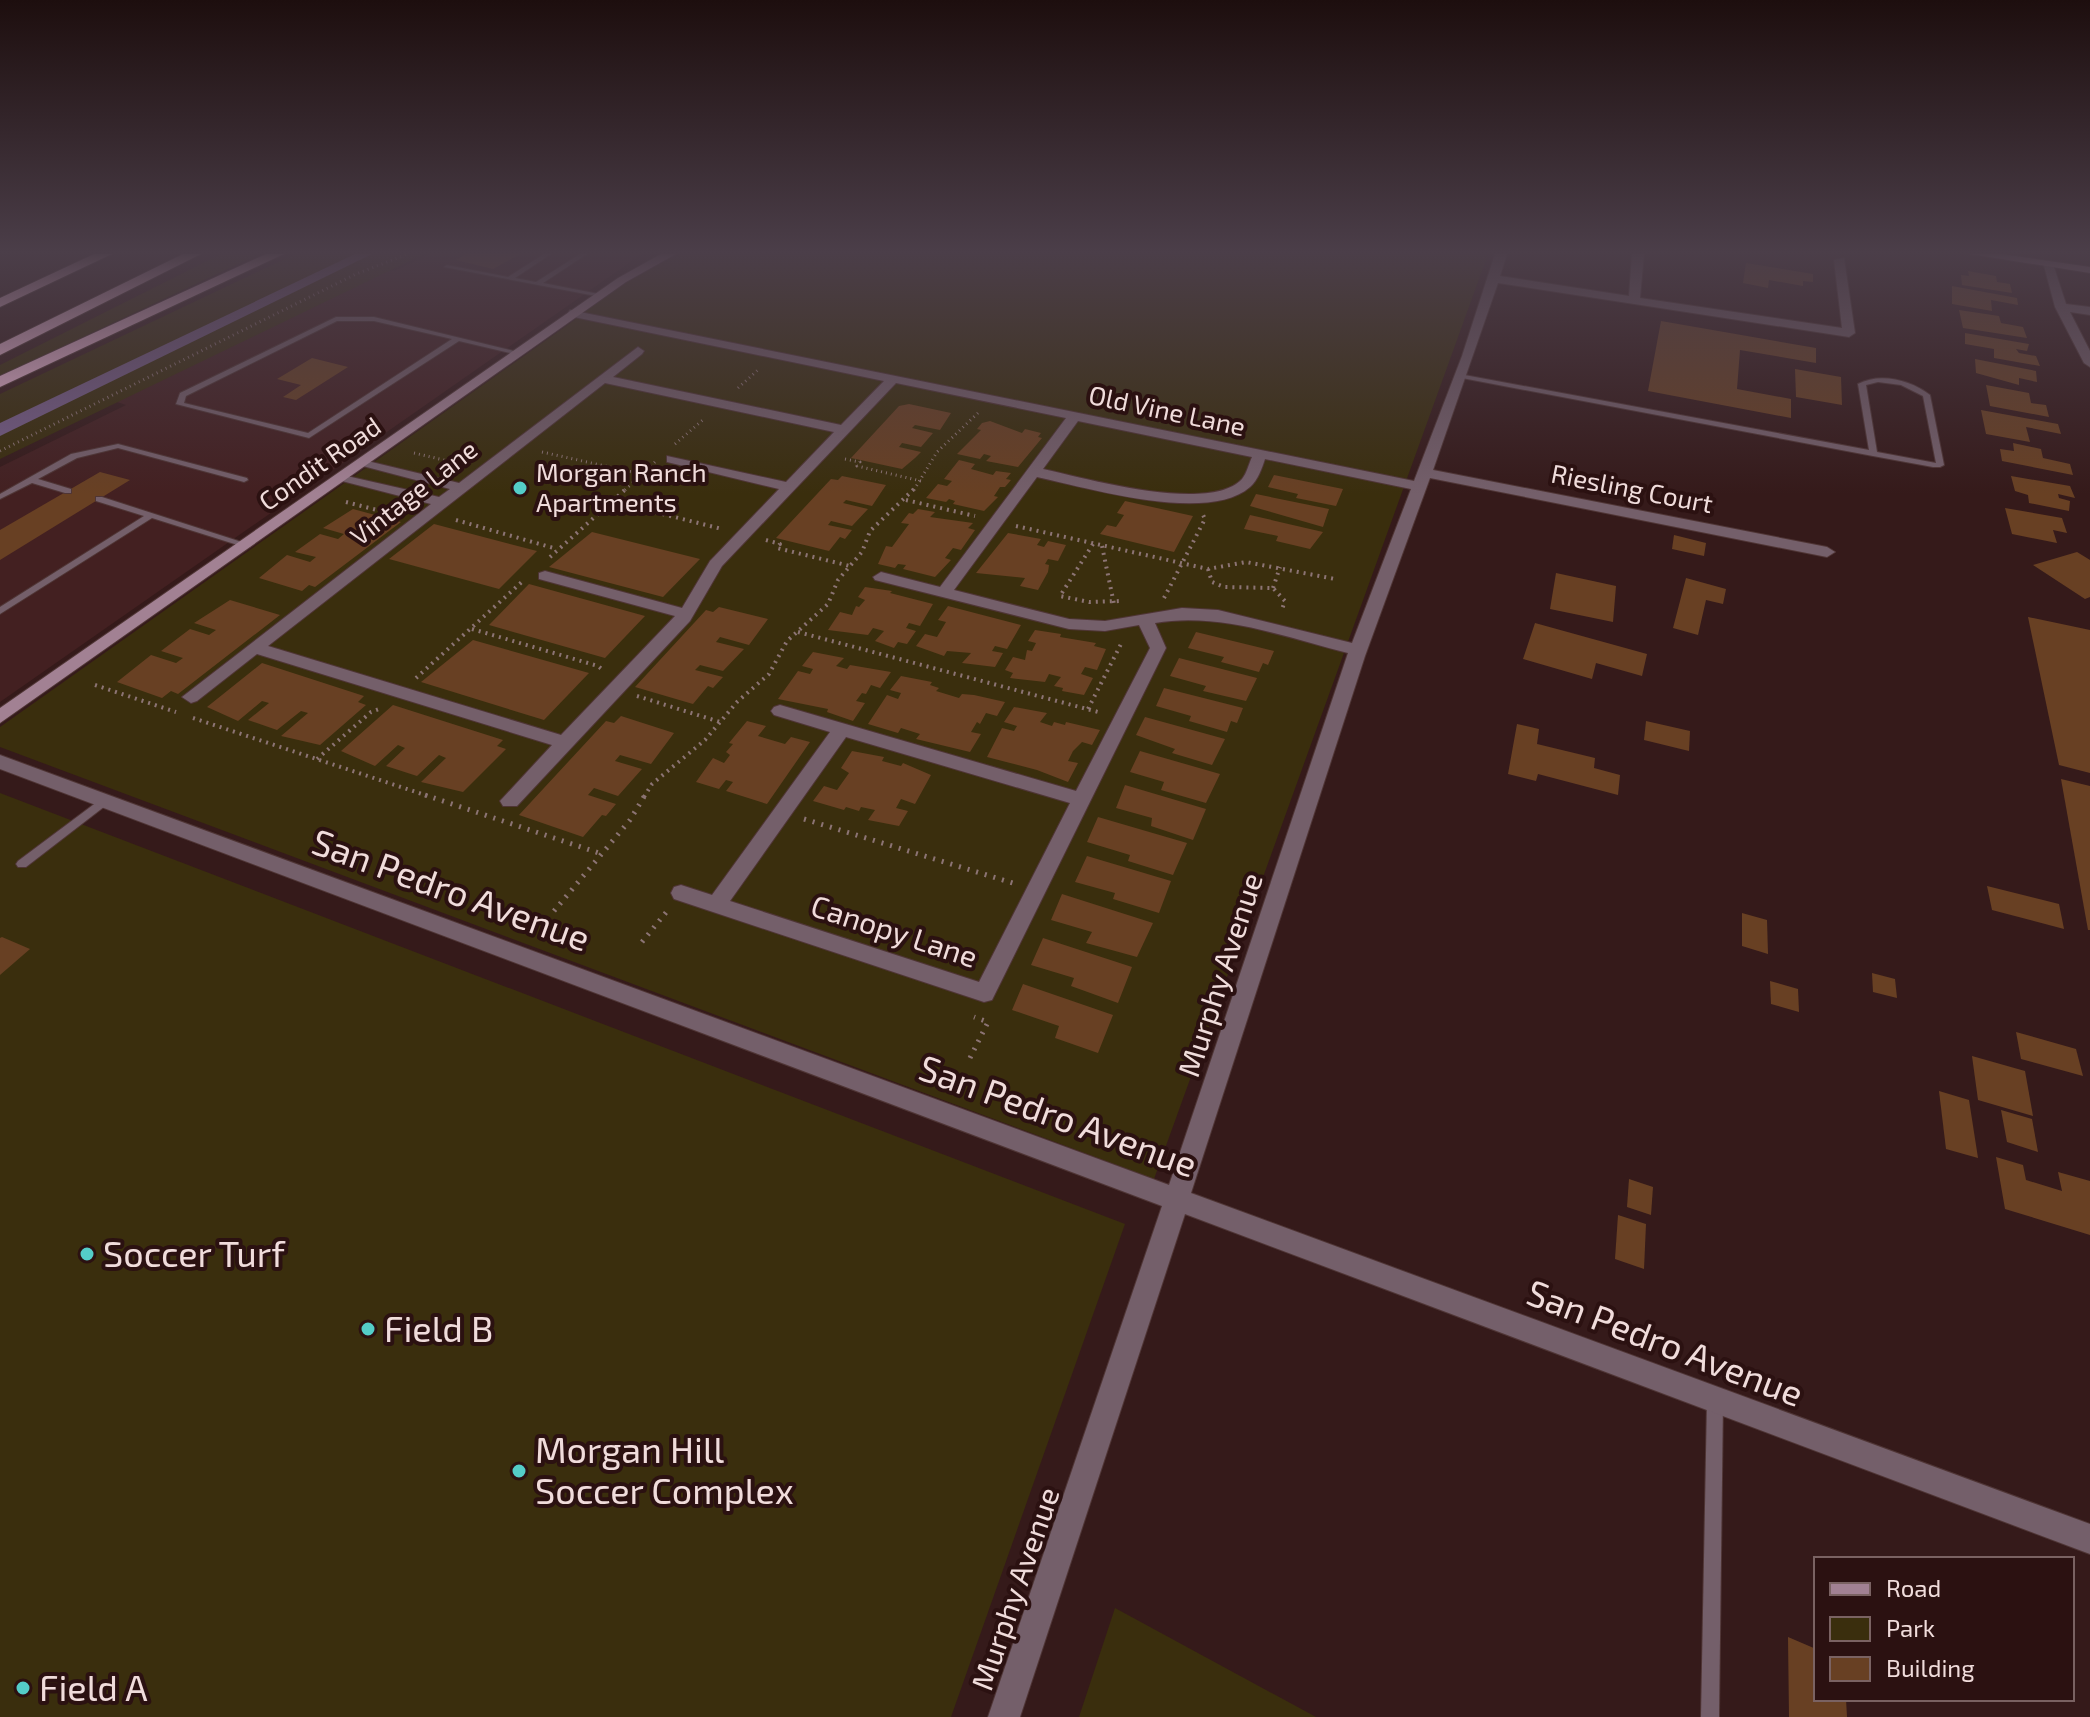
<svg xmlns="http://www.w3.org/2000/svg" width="2090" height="1717" font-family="'Exo 2',sans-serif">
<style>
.built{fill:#432021}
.green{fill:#3a2e0d}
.water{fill:#755d86}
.building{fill:#684023}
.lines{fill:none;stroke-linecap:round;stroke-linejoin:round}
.lane-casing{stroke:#4f3535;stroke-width:2}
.street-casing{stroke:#4f3535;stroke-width:2}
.secondary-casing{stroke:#4f3535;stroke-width:2}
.highway-casing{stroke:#4f3535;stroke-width:2}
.path-far2{stroke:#8c7474;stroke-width:3;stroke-dasharray:1 4;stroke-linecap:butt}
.path-far1{stroke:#8c7474;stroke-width:4;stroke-dasharray:2 5;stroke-linecap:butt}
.path{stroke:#8c7474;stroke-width:5;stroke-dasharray:2 7;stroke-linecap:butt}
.lane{fill:#745f6a;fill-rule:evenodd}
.street{fill:#745f6a;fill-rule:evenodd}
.secondary{fill:#a28193;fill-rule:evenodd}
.highway{fill:#e7b3cf;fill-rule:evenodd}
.poi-dot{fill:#54cdc8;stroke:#2b1111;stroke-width:3}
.labels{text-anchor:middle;stroke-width:8;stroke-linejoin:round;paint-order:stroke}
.far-street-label{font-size:26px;fill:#f0dcdb;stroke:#2b1111}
.far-poi-label{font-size:26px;fill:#f0dcdb;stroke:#2b1111;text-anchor:start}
.street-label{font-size:30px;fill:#f0dcdb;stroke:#2b1111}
.near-street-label{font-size:36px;fill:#f0dcdb;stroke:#2b1111}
.near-poi-label{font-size:36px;fill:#f0dcdb;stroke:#2b1111;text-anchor:start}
</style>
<rect width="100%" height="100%" fill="#351a1a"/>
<!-- built -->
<path class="built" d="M430 254H642L0 702V467L126 405 108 399 378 268 394 271Z"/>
<!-- green -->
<g class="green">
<path d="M221 254H259L0 376V365Z"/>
<path d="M295 254H424L0 459V394Z"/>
<path d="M682 254H1488L1154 1179 0 747V727L569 324 640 270Z"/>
<path d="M0 793 1125 1224 951 1717H0Z"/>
<path d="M1115 1608 1316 1717H1079Z"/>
</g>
<!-- water -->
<path class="water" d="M355 254H372L0 436V423Z"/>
<!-- building -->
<g class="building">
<path d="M466 254H520L493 269 456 260Z"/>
<path d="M1746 263 1813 274V282L1803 281V286L1769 280 1768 288 1743 283Z"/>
<path d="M1968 271 1996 276 1997 282 2010 284 2012 293 1962 285 1961 275 1969 276Z"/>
<path d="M1952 286 2017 298 2018 305 1991 300 1992 311 1952 304Z"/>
<path d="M1959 310 1999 316 2001 323 2023 327 2027 338 1963 328Z"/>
<path d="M1661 321 1816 348V363L1740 350 1737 389 1791 399V418L1648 391Z"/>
<path d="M1965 333 2029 344 2027 351 2016 349 2019 353 2036 356 2040 366 1994 358V349L1965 344Z"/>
<path d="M312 358 348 367 296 400 283 397 301 385 277 379Z"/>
<path d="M1975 359 2036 371 2037 382 2019 378V385L1976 373Z"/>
<path d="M1795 369 1841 377 1842 405 1796 397Z"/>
<path d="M1986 385 2029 393 2031 403 2046 405 2049 417 1990 406Z"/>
<path d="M909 404 951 413 940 430 915 425 912 428 933 433 921 447 902 443 899 447 921 452 915 458 902 469 851 458 899 406Z"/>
<path d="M1981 410 2058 424 2061 434 2026 427 2030 442 1986 434Z"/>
<path d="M990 421 1022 433 1025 429 1041 433 1038 437 1042 438 1018 467 986 461 991 456 984 454 980 459 957 454 981 430 977 429 982 423Z"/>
<path d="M2013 443 2041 449 2043 458 2070 464 2073 475 2002 461 2000 449 2014 451Z"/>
<path d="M959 460 975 464 971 469 993 475 996 471 1011 473 1006 479 1011 480 1005 487H1000L994 496 998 497 984 511 953 504 955 501 949 499 946 502 926 498 938 484 947 486 952 481 944 479Z"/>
<path d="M100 472 130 480 0 560V530Z"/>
<path d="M1274 475 1343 489 1336 506 1296 498 1298 494 1268 487Z"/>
<path d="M842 476 886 485 872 506 846 500 843 503 868 509 852 526 831 521 828 525 852 530 845 539 840 537 829 551 776 538 831 479 838 480Z"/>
<path d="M2011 476 2070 486 2075 498 2058 494 2059 498 2070 501 2069 511 2029 503 2028 495 2015 491Z"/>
<path d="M1256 494 1329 509 1323 527 1250 506Z"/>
<path d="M1125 501 1193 516 1174 552 1100 534 1107 525 1116 527 1124 515 1117 513Z"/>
<path d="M2005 508 2062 518 2067 533 2053 530 2057 543 2012 534Z"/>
<path d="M353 509 401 522 315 587 309 585 302 591 259 578 287 555 310 562 316 557 295 552 320 534 338 539 344 534 323 528Z"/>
<path d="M918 509 935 512 930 517 973 523 968 528 975 530 961 550 953 548 945 558 951 560 935 577 903 569 906 565 898 564 895 568 878 564 886 546 892 547 909 524 901 523 909 513 913 514Z"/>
<path d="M1250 515 1323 532 1310 549 1276 541 1278 536 1244 529Z"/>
<path d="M434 524 537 551 499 589 389 559Z"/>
<path d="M592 532 700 559 663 597 549 567Z"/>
<path d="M1008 533 1041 539 1037 545 1044 547 1048 541 1066 545 1058 561 1048 559 1045 564 1049 565 1048 572 1038 590 1020 586 1025 578 976 573Z"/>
<path d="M1674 535 1706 543 1704 556 1672 549Z"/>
<path d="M2077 552 2090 560V597L2085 599 2033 565Z"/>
<path d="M1556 573 1616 586 1613 622 1550 609Z"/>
<path d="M1686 578 1726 589 1723 604 1706 600 1698 635 1673 628Z"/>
<path d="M529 584 645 616 605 658 489 625Z"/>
<path d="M865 587 892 591 890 593 933 604 920 626 909 623 906 628 916 631 907 644 898 642 894 648 875 641 884 631 873 628 868 635 828 630 840 612 852 615 856 606 859 607 865 600 858 597Z"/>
<path d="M230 600 280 615 178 694 171 691 162 698 117 682 151 655 176 663 183 658 161 651 190 629 209 635 216 630 194 623Z"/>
<path d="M948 606 1021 625 1007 649 995 646 992 651 1003 653 995 667 962 663 971 653 947 651 944 656 916 646 925 634 937 637 946 622 938 620Z"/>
<path d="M719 607 768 619 749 645 720 637 716 642 744 649 723 671 700 665 695 670 723 677 713 688 708 686 693 704 635 687 706 610 713 612Z"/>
<path d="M2028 617 2090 630V773L2059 765Z"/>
<path d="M1535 623 1647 654 1642 676 1596 663 1592 679 1523 659Z"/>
<path d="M1035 630 1061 634 1060 637 1096 643 1094 646 1106 649 1097 670 1085 667 1081 674 1093 678 1084 695 1062 691 1063 688 1054 686 1061 677 1049 674 1045 682 1010 678 1013 673 1005 670 1013 657 1025 660 1027 650 1032 651 1036 643 1028 641Z"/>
<path d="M1196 632 1274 651 1268 665 1263 663 1259 672 1221 662 1224 657 1188 648Z"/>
<path d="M473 640 589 673 544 720 421 682Z"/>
<path d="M813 652 844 658 836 666 847 669 850 665 891 672 880 688 871 685 866 694 862 693 856 701 865 703 853 721 827 712 828 709 778 699 798 671 810 674 813 669 802 666Z"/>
<path d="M1179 658 1257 678 1246 701 1203 691 1206 686 1170 676Z"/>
<path d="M262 663 364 696 358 702 366 705 320 745 281 736 308 713 301 711 277 730 248 720 269 703 262 701 238 721 207 707Z"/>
<path d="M901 676 932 682 930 685 939 688 936 691 959 698 962 694 974 695 1005 702 997 716 986 713 980 724 977 722 971 732 981 734 970 752 916 739 920 734 901 728 898 733 868 724 887 695 898 699 901 693 890 690Z"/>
<path d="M1164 688 1243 708 1237 723 1231 721 1227 732 1189 721 1191 716 1156 706Z"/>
<path d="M393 705 503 740 497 746 506 749 463 792 421 782 446 758 439 755 417 776 386 766 405 748 398 745 375 766 341 751Z"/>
<path d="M1014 707 1047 713 1040 722 1052 726 1054 722 1065 725 1066 722 1100 730 1092 745 1082 742 1073 751 1068 761 1078 763 1068 782 1037 770 987 757 1002 728 1014 731 1017 726 1004 722Z"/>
<path d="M621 716 674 733 651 764 620 755 615 761 642 769 618 796 594 788 588 795 616 804 606 816 602 815 583 837 519 815 606 721 614 723Z"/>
<path d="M1145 717 1225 739 1212 765 1172 753 1175 749 1136 735Z"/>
<path d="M747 721 766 726 758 736 785 744 791 737 810 742 767 804 726 791 733 782 726 780 719 789 696 782 713 758 724 763 730 755 726 752 733 744 729 743Z"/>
<path d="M1646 721 1690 731 1689 751 1644 740Z"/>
<path d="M1517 724 1539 729 1537 744 1595 758 1594 768 1620 775 1618 795 1538 774 1536 781 1508 774Z"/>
<path d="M852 751 884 757 882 761 901 766 903 763 931 775 915 804 901 799 896 808 908 811 899 826 868 820 875 810 861 807 859 811 846 807 844 810 813 801 824 786 837 790 849 773 841 768Z"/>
<path d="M1140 751 1220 774 1206 803 1161 790 1164 782 1130 772Z"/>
<path d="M2061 779 2090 786V930H2088Z"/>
<path d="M1125 785 1206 809 1193 840 1151 826 1152 818 1116 808Z"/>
<path d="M1098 817 1187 843 1173 875 1128 861 1130 855 1087 842Z"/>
<path d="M1087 856 1171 881 1159 913 1113 899 1115 893 1075 882Z"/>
<path d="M1987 886 2059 904 2064 929 1992 910Z"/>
<path d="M1062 894 1153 923 1137 957 1086 943 1092 932 1051 920Z"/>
<path d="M1742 913 1767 920 1768 954 1742 946Z"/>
<path d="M2 937 30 949 0 975V938Z"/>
<path d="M1043 938 1132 967 1118 1003 1071 986 1074 978 1031 965Z"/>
<path d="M1872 973 1895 979 1897 998 1873 992Z"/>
<path d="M1770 981 1798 989 1799 1012 1771 1004Z"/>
<path d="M1023 984 1113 1015 1098 1053 1055 1038 1059 1026 1012 1010Z"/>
<path d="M2016 1032 2076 1049 2083 1076 2021 1059Z"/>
<path d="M1972 1056 2025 1071 2033 1116 1978 1100Z"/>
<path d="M1939 1091 1969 1100 1978 1158 1946 1149Z"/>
<path d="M2001 1110 2032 1119 2038 1152 2007 1142Z"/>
<path d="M1996 1157 2023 1165 2026 1180 2062 1191 2058 1172 2090 1181V1235L2005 1209Z"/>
<path d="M1629 1179 1653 1187 1651 1215 1627 1207Z"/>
<path d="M1618 1215 1646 1224 1644 1269 1615 1259Z"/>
<path d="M1788 1637 1816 1649V1699H1846L1847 1717H1789Z"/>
</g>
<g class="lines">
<!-- lane casing -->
<g class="lane-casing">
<g id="lane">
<path d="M544 254H551L515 278 536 282 580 254H587L543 283 599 294 602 296 601 297 444 267 447 265 508 277Z"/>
<path d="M336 317H374L522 353 519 355 459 341 309 438 176 404 180 393ZM337 321H374L452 339 308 433 184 403 186 396Z"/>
<path d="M1459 374 1869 450 1858 384C1880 372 1911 380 1930 395L1944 465 1940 467H1933L1873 456 1462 378H1459ZM1878 382 1901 385 1923 396 1936 463 1877 452 1866 385Z"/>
<path d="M118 444 247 478 248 480 244 482 118 448 77 458 38 479 71 489V493H65L32 483 0 499V494L71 454Z"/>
<path d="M96 497H102L251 545 250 547H244L152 518 0 614V607L144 516 96 501Z"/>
<path d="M105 796 110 800 109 803 26 867H18L16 864 18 861Z"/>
<path d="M1715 1393 1720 1396 1723 1401 1719 1717H1701L1707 1401 1710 1396Z"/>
</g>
</g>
<!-- street casing -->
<g class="street-casing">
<g id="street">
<path d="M1495 254H1507L1500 276 1629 296 1632 254H1644L1640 298 1842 328 1834 260 1844 258 1855 333 1849 337 1498 283 1433 470 1827 547 1835 552 1827 557 1430 478 1365 656 1191 1193 2090 1524V1554L1185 1214 1020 1717H988L1162 1206 0 769V755L1169 1185 1348 653C1285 637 1220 612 1155 623L1166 648 992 1000 984 1002 674 899 671 893 674 887 681 885 712 895 830 732 774 715 771 711 774 707 780 705 1076 791 1150 648 1139 625 1105 631 1069 629 875 580 873 577 881 572 940 587 1066 418 896 383 722 566 690 621 517 806H503L500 801 552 745 257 654 197 701 191 703 182 697 431 504 338 480V474L439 497 450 489 359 465V459L459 483 638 347 644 351 642 354 613 377 841 425 884 381 574 317 568 313 570 310 1414 481 1462 356ZM605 383 834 432 786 482 667 456V462L779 489 710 561 682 608 545 571 539 573V579L675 616 561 735 268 646ZM1078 421 1252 457C1249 463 1247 473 1242 479 1210 514 1084 478 1043 469ZM1265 459 1411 489 1352 643 1218 610 1182 608 1105 621 1069 619 954 590 1037 477C1088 488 1208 524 1250 487 1258 480 1262 468 1265 459ZM846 737 1070 803 979 982 730 901Z"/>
<path d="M2043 262 2053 264 2066 304 2090 307V315L2070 312 2090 351V367L2084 363 2055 307Z"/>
</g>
</g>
<!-- secondary casing -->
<g class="secondary-casing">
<g id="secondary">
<path d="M661 254H676L626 282 0 723V708L618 278Z"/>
<path d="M1970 254H2001L2090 267V273Z"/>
</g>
</g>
<!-- highway casing -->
<g class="highway-casing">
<g id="highway">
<path d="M94 254H112L0 307V298Z"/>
<path d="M183 254H201L0 355V344Z"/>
<path d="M266 254H284L0 387V376Z"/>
</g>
</g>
<!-- path-far2 -->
<g class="path-far2">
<path d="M738 388 760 368"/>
<path d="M675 444 704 419"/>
<path d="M0 451 356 274 408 254"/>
<path d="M542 452 641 474"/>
<path d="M414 453 461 464"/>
<path d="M845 459 860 462 857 466 921 481"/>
<path d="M625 490 656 461"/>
<path d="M914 490 937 452 979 412"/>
</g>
<!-- path-far1 -->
<g class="path-far1">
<path d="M906 500 975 516"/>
<path d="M346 502 396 515"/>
<path d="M615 502 722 529"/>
<path d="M456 520 557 549"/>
<path d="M1016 526 1208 569 1246 562 1335 579"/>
<path d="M766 540 780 544 777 548 850 566"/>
<path d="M1093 544 1060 596 1089 602 1121 601"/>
<path d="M1102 546 1114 604"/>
<path d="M550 557 627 488"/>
<path d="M1208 569 1212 582 1224 587 1273 588 1285 601 1281 612"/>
<path d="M1273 588 1280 567"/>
<path d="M1164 598 1205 519 1203 515"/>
<path d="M472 629 598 666 604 671"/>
<path d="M798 632 1102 713"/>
<path d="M416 678 524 580"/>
<path d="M95 685 176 712"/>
<path d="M637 696 720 722"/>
<path d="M1088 709 1122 642"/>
<path d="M193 718 431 797"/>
<path d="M317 759 371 712 382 708"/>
<path d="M644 797 652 784 705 740 737 702 769 674 787 641 828 604 838 580 862 552 870 531 915 488"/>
</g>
<!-- path -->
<g class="path">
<path d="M425 795 602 854"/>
<path d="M804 819 1016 884"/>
<path d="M554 911 630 820 645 795"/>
<path d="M642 942 668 910"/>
<path d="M970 1058 988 1022 974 1017"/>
</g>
<!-- lane -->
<use href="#lane" class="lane"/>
<!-- street -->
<use href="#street" class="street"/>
<!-- secondary -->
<use href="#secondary" class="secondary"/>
<!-- highway -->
<use href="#highway" class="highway"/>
</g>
<!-- sky -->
<linearGradient id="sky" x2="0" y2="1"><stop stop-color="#1d0e0e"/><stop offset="0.51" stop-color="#4b3e49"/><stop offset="1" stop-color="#4b3e49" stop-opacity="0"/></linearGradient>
<rect width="2090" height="494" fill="url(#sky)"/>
<!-- markers -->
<g class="poi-dot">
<circle cx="520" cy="488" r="8"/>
<circle cx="87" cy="1254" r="8"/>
<circle cx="368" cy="1329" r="8"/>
<circle cx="519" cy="1471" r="8"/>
<circle cx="23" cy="1688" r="8"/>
</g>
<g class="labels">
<!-- far-street labels -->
<g class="far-street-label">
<text transform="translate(1167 411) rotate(12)" y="9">Old Vine Lane</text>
<text transform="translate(320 464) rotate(-35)" y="9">Condit Road</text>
<text transform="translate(1632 489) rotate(11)" y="9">Riesling Court</text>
<text transform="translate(414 493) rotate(-38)" y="9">Vintage Lane</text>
</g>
<!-- far-poi labels -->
<g class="far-poi-label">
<text x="536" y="482">Morgan Ranch<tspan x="536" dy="30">Apartments</tspan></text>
</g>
<!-- street labels -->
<g class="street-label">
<text transform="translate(894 932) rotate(18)" y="10">Canopy Lane</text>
<text transform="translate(1221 975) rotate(-72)" y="10">Murphy Avenue</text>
<text transform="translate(1016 1589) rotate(-71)" y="10">Murphy Avenue</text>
</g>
<!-- near-street labels -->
<g class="near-street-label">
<text transform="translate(451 890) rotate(20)" y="13">San Pedro Avenue</text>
<text transform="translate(1058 1116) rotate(20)" y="13">San Pedro Avenue</text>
<text transform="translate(1665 1343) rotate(21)" y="13">San Pedro Avenue</text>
</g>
<!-- near-poi labels -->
<g class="near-poi-label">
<text x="103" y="1267">Soccer Turf</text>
<text x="384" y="1342">Field B</text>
<text x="535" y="1463">Morgan Hill<tspan x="535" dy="41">Soccer Complex</tspan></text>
<text x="39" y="1701">Field A</text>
</g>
</g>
<!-- legend -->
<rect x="1814" y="1557" width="260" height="144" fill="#2b1111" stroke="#7a6262" stroke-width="2"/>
<rect x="1830" y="1583" width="40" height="12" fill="#a28193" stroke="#7a6262" stroke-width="2"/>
<text x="1886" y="1597" font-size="24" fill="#f0dcdb">Road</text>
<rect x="1830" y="1617" width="40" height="24" fill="#3a2e0d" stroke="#7a6262" stroke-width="2"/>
<text x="1886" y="1637" font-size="24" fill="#f0dcdb">Park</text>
<rect x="1830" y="1657" width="40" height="24" fill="#684023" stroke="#7a6262" stroke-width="2"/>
<text x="1886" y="1677" font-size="24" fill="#f0dcdb">Building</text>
</svg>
